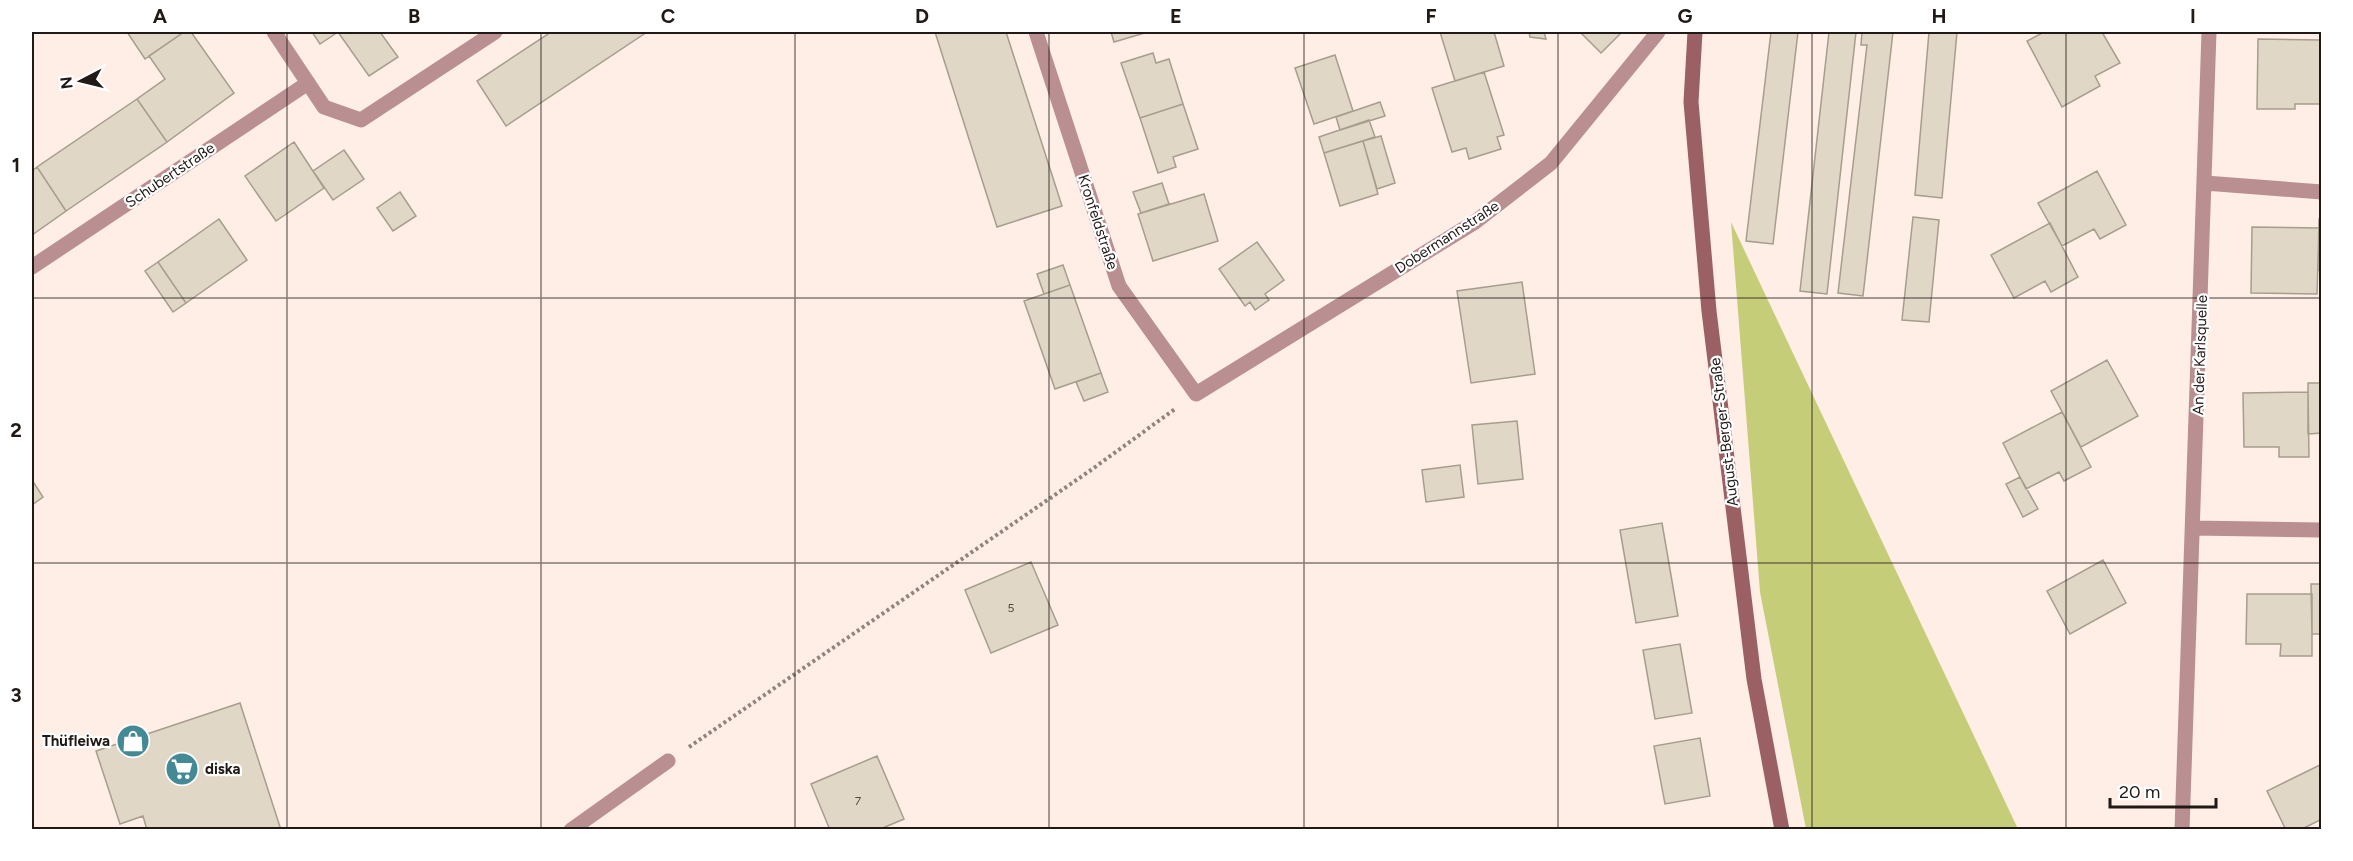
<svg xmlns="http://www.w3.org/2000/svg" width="2353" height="861" font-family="Figtree,sans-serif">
	<rect width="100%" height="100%" fill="#feeee6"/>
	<path fill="#c6cd78" d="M 1731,222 L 2018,829 L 1806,829 L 1760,592 Z"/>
	<path fill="#e1d7c6" stroke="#a79d8d" stroke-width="1.5" d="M 127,32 L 184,32 L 145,59 Z
		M 184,32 L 191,32 L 234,93 L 167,142 L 137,99 L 165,79 L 149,56 Z
		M 312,32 L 380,32 L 398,57 L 369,76 L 338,32 L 320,44 Z
		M 551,32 L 647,32 L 506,126 L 477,81 Z
		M 935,32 L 1006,32 L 1062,206 L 997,227 Z
		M 1111,32 L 1148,32 L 1114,42 Z
		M 1440,32 L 1494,32 L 1504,66 L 1455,81 Z
		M 1529,32 L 1544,32 L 1546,39 L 1530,37 Z
		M 1580,32 L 1618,32 L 1620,34 L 1601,53 Z
		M 1771,32 L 1798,32 L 1773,244 L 1746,241 Z
		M 1829,32 L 1856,32 L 1827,294 L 1800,291 Z
		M 1862,32 L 1893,32 L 1863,296 L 1838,293 L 1867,45 L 1861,45 Z
		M 1929,32 L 1957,32 L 1942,198 L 1915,195 Z
		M 2044,32 L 2102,32 L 2120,63 L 2095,76 L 2100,86 L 2062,107 L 2027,41 Z
		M 2258,39 L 2321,40 L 2321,104 L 2295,104 L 2295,109 L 2257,109 Z
		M 1153,53 L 1156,63 L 1169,59 L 1183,104 L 1140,118 L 1121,63 Z
		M 1335,55 L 1353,111 L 1314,124 L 1295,68 Z
		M 1484,72 L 1504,135 L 1497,137 L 1501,149 L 1469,159 L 1466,148 L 1452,152 L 1432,88 Z
		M 137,99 L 167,142 L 66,211 L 37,167 Z
		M 1380,102 L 1385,116 L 1340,130 L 1336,117 Z
		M 1183,104 L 1198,149 L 1173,157 L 1176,167 L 1158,173 L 1140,118 Z
		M 1369,120 L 1375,137 L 1324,153 L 1319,137 Z
		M 1381,136 L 1395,183 L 1377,189 L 1363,141 Z
		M 1363,141 L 1378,194 L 1340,206 L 1324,153 Z
		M 294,142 L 324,188 L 276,221 L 245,176 Z
		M 344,150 L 364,179 L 333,200 L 313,171 Z
		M 37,167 L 66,211 L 32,235 L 32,171 Z
		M 2097,171 L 2126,225 L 2100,239 L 2094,229 L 2062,246 L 2038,203 Z
		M 1162,183 L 1169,204 L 1141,213 L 1133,192 Z
		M 400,192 L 416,216 L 393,231 L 377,208 Z
		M 1204,194 L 1218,241 L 1153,261 L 1138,214 Z
		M 1913,217 L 1939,220 L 1929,322 L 1902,320 Z
		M 219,219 L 247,260 L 186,303 L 158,262 Z
		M 2319,219 L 2322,219 L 2322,270 L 2318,270 Z
		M 2050,223 L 2078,277 L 2051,292 L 2045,281 L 2014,298 L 1991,255 Z
		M 2252,227 L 2319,228 L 2317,294 L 2251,293 Z
		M 1257,242 L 1284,280 L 1265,294 L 1269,300 L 1255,310 L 1250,302 L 1245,306 L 1219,269 Z
		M 158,262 L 186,303 L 173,312 L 145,271 Z
		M 1063,265 L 1070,285 L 1044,294 L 1037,274 Z
		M 1522,282 L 1535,374 L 1471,383 L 1457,291 Z
		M 1070,285 L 1101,373 L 1055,389 L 1024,301 Z
		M 2107,360 L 2138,416 L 2081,447 L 2051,391 Z
		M 1101,373 L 1108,392 L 1084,401 L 1076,382 Z
		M 2308,383 L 2322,383 L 2322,433 L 2308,434 Z
		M 2308,392 L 2309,457 L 2279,457 L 2279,447 L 2244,447 L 2243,393 Z
		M 2062,412 L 2091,467 L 2064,481 L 2059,472 L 2026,489 L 2003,443 Z
		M 1517,421 L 1523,479 L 1478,484 L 1472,425 Z
		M 1460,465 L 1464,497 L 1426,502 L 1422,470 Z
		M 2020,477 L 2038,509 L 2023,517 L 2006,484 Z
		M 32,480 L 43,497 L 32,505 Z
		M 1662,523 L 1678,616 L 1636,623 L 1620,530 Z
		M 2103,560 L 2126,603 L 2070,634 L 2047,591 Z
		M 1031,562 L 1058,625 L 991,653 L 965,590 Z
		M 2311,584 L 2322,584 L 2322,634 L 2312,634 Z
		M 2247,594 L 2312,594 L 2312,656 L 2280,656 L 2281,644 L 2246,644 Z
		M 1680,644 L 1692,713 L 1655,719 L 1643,650 Z
		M 240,703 L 281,830 L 147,830 L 143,816 L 120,824 L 96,751 Z
		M 1700,738 L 1710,796 L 1665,804 L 1654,746 Z
		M 877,756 L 904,819 L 878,830 L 830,830 L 811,784 Z
		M 2322,764 L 2322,819 L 2300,830 L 2286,830 L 2267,791 Z"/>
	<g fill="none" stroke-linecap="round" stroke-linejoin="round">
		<path stroke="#90847f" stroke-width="4" stroke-dasharray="3 3" stroke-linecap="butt" d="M 689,747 L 1091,470 L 1175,409"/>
		<path stroke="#b98f91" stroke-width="15" d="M 308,83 L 324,107 L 361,120 L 495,32
			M 571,830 L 668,761"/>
		<path stroke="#b98f91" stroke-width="15" d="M 1036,32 L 1119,286 L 1196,394 L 1475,222 L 1551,163 L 1658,32
			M 2205,183 L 2322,192
			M 32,267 L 308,83 L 274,32
			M 2194,528 L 2322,530
			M 2182,830 L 2209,32"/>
		<path stroke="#9a6063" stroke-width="15" d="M 1695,32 L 1691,102 L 1709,311 L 1754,679 L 1782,830"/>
	</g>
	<path fill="none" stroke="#201916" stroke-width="1.5" stroke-opacity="0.55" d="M 287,32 L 287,830M 541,32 L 541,830M 795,32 L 795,830M 1049,32 L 1049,830M 1304,32 L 1304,830M 1558,32 L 1558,830M 1812,32 L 1812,830M 2066,32 L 2066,830M 32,298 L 2322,298M 32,563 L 2322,563"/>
	<defs>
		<g id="shop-disc" transform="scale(1.725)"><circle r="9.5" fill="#448a94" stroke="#fff"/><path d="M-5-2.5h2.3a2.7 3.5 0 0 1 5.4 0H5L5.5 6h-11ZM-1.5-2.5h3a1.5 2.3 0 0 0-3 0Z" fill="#fff"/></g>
		<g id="supermarket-disc" transform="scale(1.725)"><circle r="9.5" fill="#448a94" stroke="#fff"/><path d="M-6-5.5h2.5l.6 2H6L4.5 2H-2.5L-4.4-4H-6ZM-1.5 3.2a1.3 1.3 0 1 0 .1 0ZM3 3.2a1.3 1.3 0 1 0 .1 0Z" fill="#fff"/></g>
	</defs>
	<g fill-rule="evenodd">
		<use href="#shop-disc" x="133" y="741"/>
		<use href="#supermarket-disc" x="182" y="769"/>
	</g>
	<g text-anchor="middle" stroke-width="4.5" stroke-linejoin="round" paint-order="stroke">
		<g font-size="12" fill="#504842">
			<text x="1011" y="612">5</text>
			<text x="858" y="805">7</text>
		</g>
		<g font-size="15" fill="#201916" stroke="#fff">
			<text transform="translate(170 175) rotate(-34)" y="5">Schubertstraße</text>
			<text transform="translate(1098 222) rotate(72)" y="5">Kronfeldstraße</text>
			<text transform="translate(1447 237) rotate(-33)" y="5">Dobermannstraße</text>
			<text transform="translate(2200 355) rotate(-88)" y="5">An der Karlsquelle</text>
			<text transform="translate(1724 432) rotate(-97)" y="5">August-Berger-Straße</text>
		</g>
		<g font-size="15" font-weight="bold" fill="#201916" stroke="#fff" text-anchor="end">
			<text x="110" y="746">Thüfleiwa</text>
			<text x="205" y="774" text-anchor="start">diska</text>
		</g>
	</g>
	<rect width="2353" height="861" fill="none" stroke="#ffffff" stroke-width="66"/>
	<g transform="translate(81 81) rotate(263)" stroke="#ffffff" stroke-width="4.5" paint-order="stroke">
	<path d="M0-4.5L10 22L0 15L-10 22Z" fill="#201916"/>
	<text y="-9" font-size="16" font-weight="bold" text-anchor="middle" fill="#201916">N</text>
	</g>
	<path d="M2110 798v9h106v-9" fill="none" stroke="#201916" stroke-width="3"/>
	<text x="2119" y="798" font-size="18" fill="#201916" stroke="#ffffff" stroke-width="4.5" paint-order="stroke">20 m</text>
	<rect x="33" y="33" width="2287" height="795" fill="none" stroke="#201916" stroke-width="2"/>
	<g font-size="20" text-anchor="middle" font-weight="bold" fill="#201916">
		<text x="160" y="23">A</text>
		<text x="414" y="23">B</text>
		<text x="668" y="23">C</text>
		<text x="922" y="23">D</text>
		<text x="1176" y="23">E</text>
		<text x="1431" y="23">F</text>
		<text x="1685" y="23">G</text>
		<text x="1939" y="23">H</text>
		<text x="2193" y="23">I</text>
		<text x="16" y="172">1</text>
		<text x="16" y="437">2</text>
		<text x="16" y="702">3</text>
	</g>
</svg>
